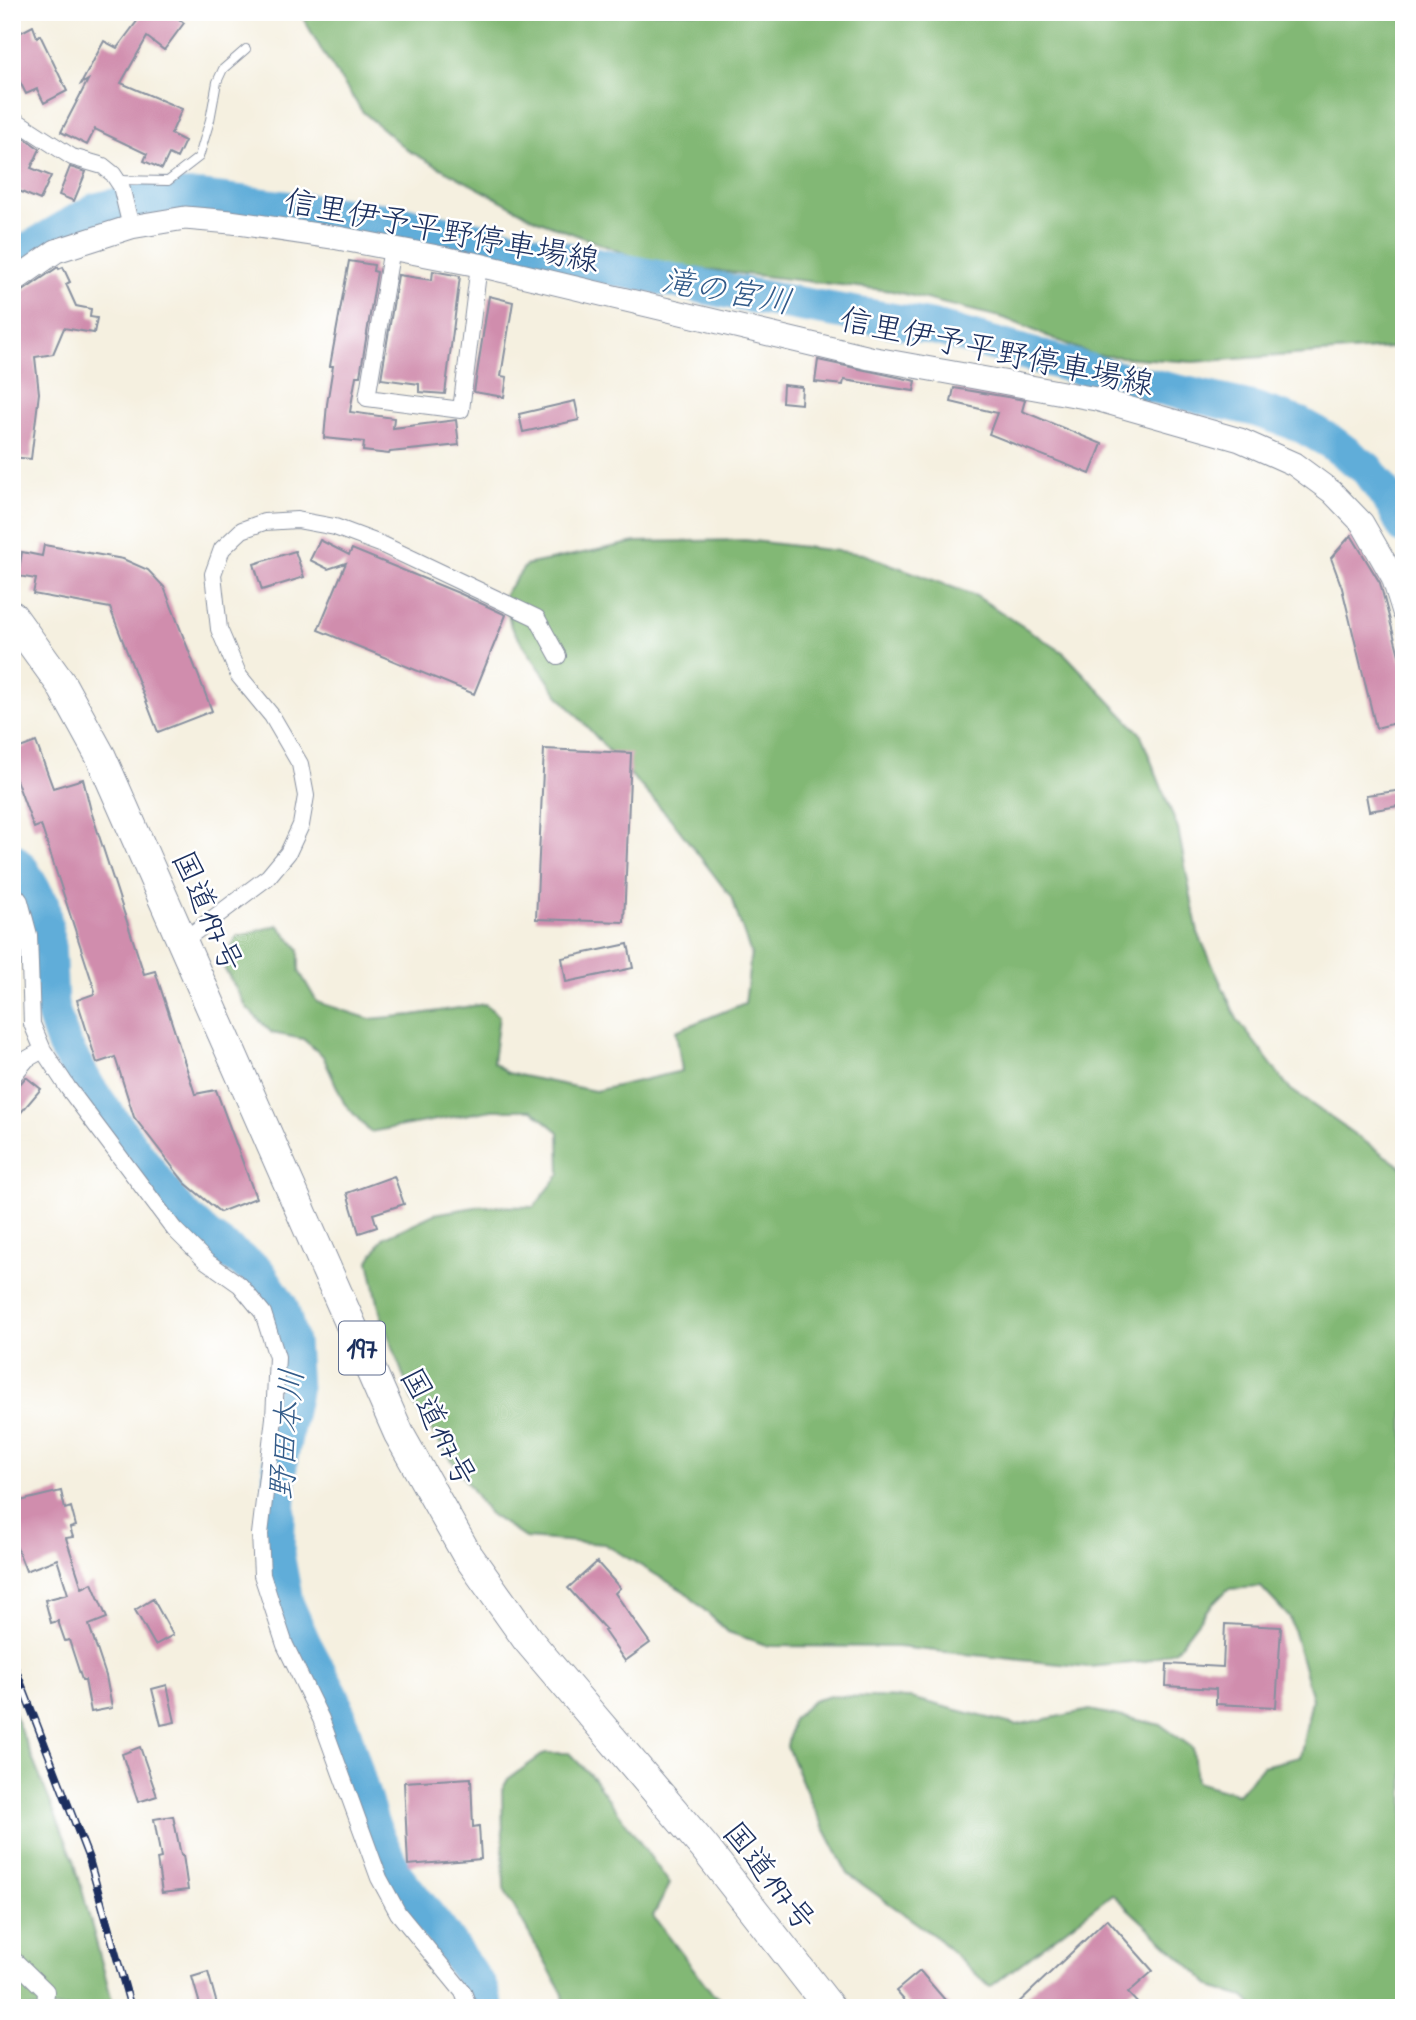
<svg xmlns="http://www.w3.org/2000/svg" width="1416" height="2020" font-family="'Indie Flower','Klee One',sans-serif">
	<rect width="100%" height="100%" fill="#fff"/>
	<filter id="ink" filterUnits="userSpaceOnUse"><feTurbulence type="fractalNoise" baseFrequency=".0143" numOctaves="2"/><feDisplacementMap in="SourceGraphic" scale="14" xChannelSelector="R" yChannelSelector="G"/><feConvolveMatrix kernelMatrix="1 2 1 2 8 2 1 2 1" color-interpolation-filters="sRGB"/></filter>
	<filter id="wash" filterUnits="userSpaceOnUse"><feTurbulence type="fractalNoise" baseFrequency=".00686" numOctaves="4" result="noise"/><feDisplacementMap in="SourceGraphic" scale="28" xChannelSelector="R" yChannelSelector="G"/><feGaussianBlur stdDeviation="1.57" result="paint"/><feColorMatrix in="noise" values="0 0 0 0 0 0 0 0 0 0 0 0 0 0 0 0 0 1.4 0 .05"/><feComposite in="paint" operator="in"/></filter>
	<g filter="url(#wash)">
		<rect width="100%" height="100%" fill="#f5f0e0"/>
		<path fill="#82b874" stroke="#4e7469" stroke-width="2" d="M 300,12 L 1404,12 L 1404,347 L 1193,362 L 1093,355 L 1004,318 L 892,291 L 650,263 L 537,220 L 407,150 L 362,111 L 322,51 Z
			M 745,540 L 863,554 L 976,596 L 1064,653 L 1140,733 L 1178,829 L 1198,933 L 1237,1019 L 1290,1089 L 1404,1169 L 1404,2008 L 1256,2008 L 1244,1997 L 1214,1988 L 1112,1894 L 990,1987 L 936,1937 L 848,1874 L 813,1807 L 787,1747 L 792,1720 L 813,1701 L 830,1696 L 910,1698 L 1016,1725 L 1090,1710 L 1161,1725 L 1193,1748 L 1196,1782 L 1238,1794 L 1263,1766 L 1300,1757 L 1312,1699 L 1290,1618 L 1261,1587 L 1228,1589 L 1206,1611 L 1176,1650 L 1144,1662 L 1089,1667 L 897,1647 L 769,1646 L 728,1632 L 685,1592 L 604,1544 L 525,1538 L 488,1513 L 414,1405 L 380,1312 L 369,1261 L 383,1238 L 434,1214 L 481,1206 L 534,1207 L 560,1174 L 559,1132 L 532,1110 L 492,1110 L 370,1132 L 344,1103 L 323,1056 L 303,1039 L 272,1033 L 247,1008 L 223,966 L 236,937 L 278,925 L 299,949 L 299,971 L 317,1002 L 370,1019 L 413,1015 L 485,1004 L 499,1016 L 493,1062 L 508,1073 L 595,1091 L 682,1071 L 676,1031 L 745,1003 L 751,954 L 731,897 L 670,818 L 558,695 L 511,627 L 504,595 L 526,565 L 636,542 Z
			M 12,1709 L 74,1860 L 114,2008 L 12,2008 Z
			M 545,1753 L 569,1753 L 594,1779 L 670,1884 L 653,1916 L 713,1994 L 733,2008 L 565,2008 L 563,1994 L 504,1889 L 502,1790 L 508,1779 Z"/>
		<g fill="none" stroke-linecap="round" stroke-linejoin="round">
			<path stroke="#60add9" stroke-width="35" d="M 12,259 L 96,210 L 156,197 L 204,198 L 393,221 L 594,265 L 747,295 L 936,328 L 1108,376 L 1254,409 L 1299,424 L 1331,442 L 1367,469 L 1394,506 L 1404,527
				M 12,860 L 22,870 L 42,905 L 48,942 L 51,1006 L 64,1045 L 89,1089 L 177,1209 L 207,1237 L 258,1272 L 281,1307 L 291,1342 L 294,1390 L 280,1462 L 277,1554 L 286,1603 L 304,1644 L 334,1700 L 371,1822 L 396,1876 L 440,1931 L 480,1988 L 487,2008"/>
		</g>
		<g id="blocks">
			<path fill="#d08dad" d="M 144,12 L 170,12 L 184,23 L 164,50 L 147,37 L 121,83 L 182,109 L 171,134 L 185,141 L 177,158 L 169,154 L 162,169 L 144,161 L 147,154 L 95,129 L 87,145 L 61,132 L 88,80 L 81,84 L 104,41 L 117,48 Z
				M 33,26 L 37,37 L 40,35 L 67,91 L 44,103 L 37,89 L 26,94 L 12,66 L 12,37 Z
				M 23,137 L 40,149 L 31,168 L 51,176 L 40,200 L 12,188 L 12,158 Z
				M 70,167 L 86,172 L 74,201 L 59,195 Z
				M 349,261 L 374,265 L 373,271 L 377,272 L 360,376 L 356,376 L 350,412 L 394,418 L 393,428 L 456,420 L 459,445 L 390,452 L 389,454 L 363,451 L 364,442 L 324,438 L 327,404 L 333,366 L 330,366 Z
				M 58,267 L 59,269 L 63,267 L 70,282 L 66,284 L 76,306 L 91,309 L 90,317 L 97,318 L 94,333 L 64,328 L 53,354 L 35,357 L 39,393 L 31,459 L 12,457 L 12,296 L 20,293 Z
				M 433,271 L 460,276 L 445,394 L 419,392 L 419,384 L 381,379 L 398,275 L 432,280 Z
				M 489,296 L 513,302 L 501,376 L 507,377 L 504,397 L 474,392 Z
				M 818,360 L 916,381 L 914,391 L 844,380 L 843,385 L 815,382 Z
				M 783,385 L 802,387 L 801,404 L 782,402 Z
				M 954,388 L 1025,400 L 1022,411 L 1102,444 L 1090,474 L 989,434 L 997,413 L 951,402 Z
				M 575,401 L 579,420 L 523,432 L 519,414 Z
				M 1351,535 L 1380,583 L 1404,674 L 1404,721 L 1376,728 L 1342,588 L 1331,558 Z
				M 320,540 L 349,555 L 352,549 L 461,594 L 506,615 L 474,694 L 318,630 L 346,563 L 328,569 L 310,560 Z
				M 44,545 L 123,559 L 148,570 L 164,587 L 212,711 L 158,732 L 110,608 L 33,594 L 36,579 L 18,576 L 22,552 L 42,556 Z
				M 295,551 L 304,577 L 262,590 L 254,564 Z
				M 36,742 L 53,788 L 83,779 L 91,811 L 144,974 L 155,971 L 195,1094 L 216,1090 L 256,1198 L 220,1212 L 185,1183 L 134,1117 L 115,1057 L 97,1063 L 77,1000 L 94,994 L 95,991 L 41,825 L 34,828 L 12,769 L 12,751 Z
				M 544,749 L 631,753 L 624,922 L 536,919 Z
				M 1404,790 L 1404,805 L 1369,811 L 1366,795 Z
				M 628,944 L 633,968 L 566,982 L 562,958 Z
				M 26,1077 L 41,1089 L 12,1123 L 12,1087 L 20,1084 Z
				M 394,1176 L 404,1204 L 373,1214 L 377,1227 L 359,1233 L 347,1193 Z
				M 61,1491 L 65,1509 L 71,1507 L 76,1526 L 70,1528 L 73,1537 L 66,1538 L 82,1588 L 92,1583 L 107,1618 L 89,1625 L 106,1676 L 112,1708 L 91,1712 L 85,1680 L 82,1680 L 69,1640 L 65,1641 L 58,1621 L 51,1623 L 45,1600 L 68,1594 L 57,1559 L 26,1571 L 12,1535 L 12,1503 Z
				M 597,1562 L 620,1588 L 615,1593 L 650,1643 L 625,1661 L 604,1631 L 606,1630 L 568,1588 Z
				M 153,1599 L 173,1635 L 155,1645 L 135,1610 Z
				M 1225,1624 L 1281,1627 L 1276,1707 L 1216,1704 L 1216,1689 L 1166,1686 L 1167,1664 L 1223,1667 Z
				M 167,1685 L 175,1722 L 161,1725 L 152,1689 Z
				M 140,1747 L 157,1796 L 138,1802 L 122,1754 Z
				M 471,1778 L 473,1827 L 479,1826 L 481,1859 L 408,1865 L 404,1782 Z
				M 173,1816 L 181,1855 L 183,1855 L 188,1890 L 162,1893 L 157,1859 L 161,1858 L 154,1819 Z
				M 1107,1919 L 1153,1971 L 1128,1993 L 1142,2008 L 1013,2008 Z
				M 920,1971 L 952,2008 L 911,2008 L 896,1991 Z
				M 208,1972 L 218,2008 L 201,2008 L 192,1977 Z"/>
		</g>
	</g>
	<g filter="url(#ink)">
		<use href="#blocks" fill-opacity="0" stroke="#88909f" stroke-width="2"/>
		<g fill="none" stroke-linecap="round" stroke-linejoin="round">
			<g stroke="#88909f" stroke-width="10">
				<path id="lane" d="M 116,180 L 168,181 L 199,157 L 210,120 L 217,82 L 223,69 L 246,49"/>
			</g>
			<g stroke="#88909f" stroke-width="18">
				<path id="street" d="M 12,118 L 72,157 L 103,166 L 113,174 L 121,186 L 131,227
					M 392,248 L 367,398 L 461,410 L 479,265
					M 12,890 L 20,901 L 29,935 L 32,1024 L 43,1050 L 68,1088 L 174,1229 L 206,1261 L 240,1285 L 263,1313 L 277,1357 L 274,1418 L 260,1534 L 262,1575 L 285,1645 L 321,1719 L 379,1878 L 398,1913 L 463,1992 L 469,2008
					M 183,941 L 268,877 L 288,853 L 301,825 L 306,796 L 300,764 L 272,716 L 239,676 L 219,629 L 213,574 L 222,549 L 242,530 L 264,522 L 297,520 L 335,527 L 383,545 L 537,618 L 558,656
					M 12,1077 L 27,1059 L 43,1050
					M 12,1958 L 46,1991 L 45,2008"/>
			</g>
			<g stroke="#88909f" stroke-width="25">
				<path id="secondary" d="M 12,282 L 56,251 L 131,227 L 185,218 L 231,222 L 338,238 L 479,265 L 870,358 L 1096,399 L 1240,440 L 1294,464 L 1332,492 L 1362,523 L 1393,577 L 1404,612"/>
			</g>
			<g stroke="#88909f" stroke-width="32">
				<path id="highway" d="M 12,616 L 61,684 L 101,757 L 399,1434 L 466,1553 L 527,1639 L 704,1847 L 830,2008"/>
			</g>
			<use href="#lane" stroke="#fff" stroke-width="8"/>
			<use href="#street" stroke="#fff" stroke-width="16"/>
			<use href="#secondary" stroke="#fff" stroke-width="23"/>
			<use href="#highway" stroke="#fff" stroke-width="30"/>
			<g stroke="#1b2f5e" stroke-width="8">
				<path id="rail" d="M 12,1660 L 89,1859 L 131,2008"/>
			</g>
			<use href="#rail" stroke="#fff" stroke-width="5" stroke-dasharray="16" stroke-linecap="butt"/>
		</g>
	</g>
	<g text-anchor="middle" stroke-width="5" stroke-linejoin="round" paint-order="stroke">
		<rect fill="#fff" stroke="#5f6d8e" stroke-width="2" x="339" y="1321.5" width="46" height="53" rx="5"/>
		<g font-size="30" font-weight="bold" fill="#1b2f5e">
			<text x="362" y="1358">197</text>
		</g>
		<g font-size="32" fill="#1b2f5e" stroke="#fff">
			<text transform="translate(442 230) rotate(11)" y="11">信里伊予平野停車場線</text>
			<text transform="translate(997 351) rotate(12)" y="11">信里伊予平野停車場線</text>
			<text transform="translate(208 911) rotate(66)" y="11">国道197号</text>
			<text transform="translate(439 1427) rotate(63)" y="11">国道197号</text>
			<text transform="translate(770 1876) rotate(52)" y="11">国道197号</text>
		</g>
		<g font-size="33" font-style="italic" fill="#335b89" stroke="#fff">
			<text transform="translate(727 290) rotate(10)" y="12">滝の宮川</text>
			<text transform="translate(285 1434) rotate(-85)" y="12">野田本川</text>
		</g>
	</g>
	<rect width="1416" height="2020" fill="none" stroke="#fff" stroke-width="42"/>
</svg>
